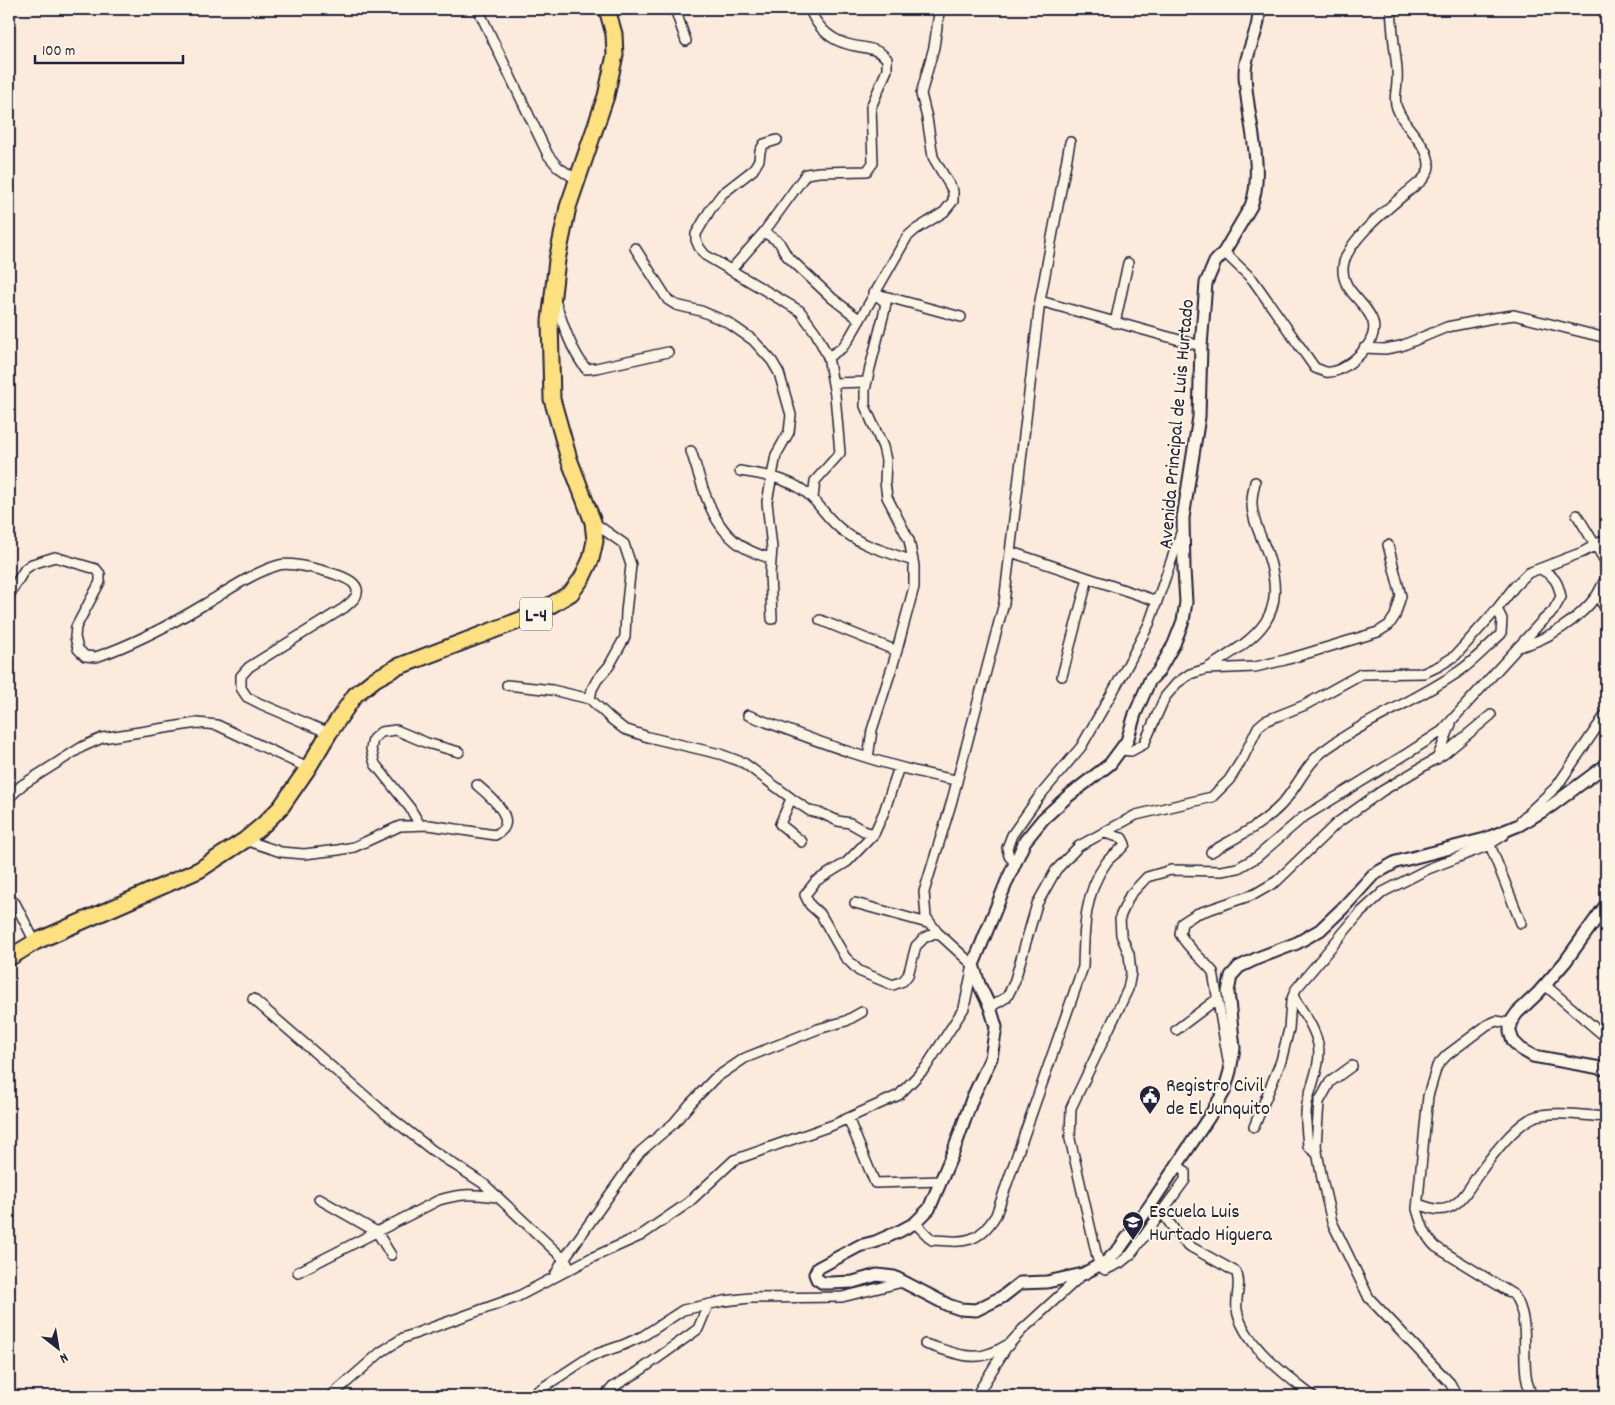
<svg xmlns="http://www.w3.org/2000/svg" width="1615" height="1405" font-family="Dekko,sans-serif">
	<rect width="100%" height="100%" fill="#fceadd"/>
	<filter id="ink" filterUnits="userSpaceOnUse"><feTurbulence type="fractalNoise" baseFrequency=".02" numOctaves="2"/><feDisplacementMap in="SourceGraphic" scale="10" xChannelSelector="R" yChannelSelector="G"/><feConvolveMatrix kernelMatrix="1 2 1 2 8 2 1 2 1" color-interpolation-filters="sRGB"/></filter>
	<g filter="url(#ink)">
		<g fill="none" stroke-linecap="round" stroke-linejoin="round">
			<g stroke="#22223b" stroke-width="12">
				<path id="minor" d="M 478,9 L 548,155 L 558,167 L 577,180
					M 675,9 L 686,41
					M 777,140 L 764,144 L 760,151 L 759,160 L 753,170 L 722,194 L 710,210 L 696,234 L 696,240 L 699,247 L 705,255 L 800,311 L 816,333 L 828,357 L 835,395 L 840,453 L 815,481 L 813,498
					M 764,232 L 779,242 L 787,256 L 832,298 L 860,320
					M 635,248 L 668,300 L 676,305 L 701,311 L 727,322 L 753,340 L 772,361 L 779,373 L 791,415 L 789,432 L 776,455 L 767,502 L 772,548 L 770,574 L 772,619
					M 1224,252 L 1253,280 L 1315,368 C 1318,369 1322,371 1326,372 C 1342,374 1367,351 1372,337 C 1374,332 1374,326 1373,322 C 1367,301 1337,290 1344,262 C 1352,234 1400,199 1422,180 C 1430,171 1431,164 1426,152 C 1418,136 1403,125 1397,108 C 1393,99 1397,90 1397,81 C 1398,71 1396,61 1395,51 C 1393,37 1392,23 1391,9
					M 731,270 L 764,232 L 806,174 L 819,172 L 867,171 L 873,163 L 871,107 L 887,70 L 887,59 C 875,45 860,49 844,43 C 828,38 815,24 810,9
					M 877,294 L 961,317
					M 555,300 C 563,324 570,348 586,369 L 596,368 L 668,352
					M 1040,301 L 1201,346
					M 1115,323 L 1128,263
					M 1364,348 L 1385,349 L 1401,346 L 1447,327 L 1493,318 L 1514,315 L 1606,338
					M 828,357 L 842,348 L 850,337 L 907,237 L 915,230 L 944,212 L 953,201 L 953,191 L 933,157 L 927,118 L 921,94 L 934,47 L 939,13 L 938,9
					M 833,383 L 867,382
					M 691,451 C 707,499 714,545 771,558
					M 740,471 C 765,475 796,479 814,500 C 825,512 832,524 846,533 C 865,547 891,553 913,561
					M 1577,515 L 1605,561 L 1606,575
					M 1011,552 L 1157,601
					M 9,595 L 25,569 L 32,564 L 55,557 L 96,569 L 100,574 L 100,582 L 76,627 L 75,637 L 78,649 L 85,656 L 96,657 C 134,644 170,625 205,604 C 229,590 252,573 279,565 C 291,561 346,574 354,584 C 363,594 351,602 344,608 L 249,667 L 241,676 L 241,688 L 247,697 L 261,704 L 329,733
					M 1597,595 L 1604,606 L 1606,607
					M 820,620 L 897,651
					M 1518,647 C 1546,641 1580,619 1597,595 C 1600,590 1603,583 1606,578
					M 1206,669 C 1257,637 1290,619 1267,552 C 1261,536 1251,518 1252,501 C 1252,494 1254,488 1255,482
					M 1062,676 L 1088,578
					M 507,685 L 552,690 L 590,699 L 610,718 L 624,729 L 648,737 L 720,754 L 744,763 L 795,801 L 810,811 L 823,814 L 838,821 L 850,823 L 864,831 L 874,834
					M 590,699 L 592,689 L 597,680 L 609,666 L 625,637 L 626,612 L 631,565 L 624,544 L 593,522
					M 748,715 C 816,741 884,767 956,780
					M 1121,750 L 1131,751 L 1144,744 L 1165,697 L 1177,683 L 1190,674 L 1206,669 L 1255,667 L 1285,660 L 1378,632 L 1389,625 L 1395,616 L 1401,596 L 1388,545
					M 868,758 L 872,730 L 894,661 L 914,587 L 914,566 L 909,540 L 887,497 L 885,482 L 886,460 L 883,447 L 865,406 L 865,390 L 870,368 L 884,313 L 886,303 L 874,293
					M 1437,759 L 1451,724
					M 899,767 L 884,812 L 874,834 L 847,862 L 816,881 L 805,895 L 810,905 L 821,915 L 845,957 L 859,971 L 893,985 L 903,981 L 908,975 L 916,946 L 924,938 L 937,932
					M 791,799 L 780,824 L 802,842
					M 9,805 L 10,797 L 22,785 L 82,747 L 102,738 L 197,723 L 217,725 L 308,768
					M 1521,820 L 1557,786 L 1606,714
					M 420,825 L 410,808 L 375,764 L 371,749 L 373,739 L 381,732 L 396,730 L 427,743 L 459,752
					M 245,840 L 281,852 L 304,854 L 338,850 L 354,847 L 400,826 L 429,825 L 495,835 C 522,822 490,796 477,785
					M 1490,845 L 1521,923
					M 1211,852 C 1235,838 1262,825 1281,805 C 1297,788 1306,763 1326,749 C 1368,718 1419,700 1461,670 C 1475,660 1488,646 1501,634 L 1502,619 L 1497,609
					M 1015,863 L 1009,856 L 1007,848 L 1012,835 L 1038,798 L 1081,747 L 1124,672 L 1149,624 L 1182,530
					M 9,898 L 15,903 L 35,942
					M 855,903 L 931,924
					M 1545,985 L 1602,1034
					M 1293,996 C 1302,1011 1314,1026 1318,1044 C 1322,1063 1311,1085 1307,1104 C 1304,1118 1307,1132 1308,1146 L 1317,1154
					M 253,999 L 386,1114 L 432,1150 L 484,1184 L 567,1262
					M 990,1007 L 1007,997 L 1014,983 L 1037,904 L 1056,870 L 1079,846 L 1136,815 L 1212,797 L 1229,780 L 1243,758 L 1258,727 L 1265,721 L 1305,705 L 1361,674 L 1424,673 L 1439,666 L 1455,656 L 1497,609 L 1515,586 L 1528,573 L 1583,552 L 1606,539
					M 1510,1023 L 1496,1021 L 1487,1025 L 1447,1055 L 1437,1066 L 1428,1096 L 1417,1209 C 1421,1223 1425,1237 1436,1247 L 1514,1295 C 1531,1320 1521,1353 1527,1381 C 1528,1386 1530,1391 1532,1396
					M 1176,1030 L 1217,999
					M 1229,1066 L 1213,972 C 1202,958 1189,950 1180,934 L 1182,923 L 1196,914 L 1255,894 L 1277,881 L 1337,823 L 1382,791 L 1444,754 L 1491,715
					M 1352,1066 L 1330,1082 L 1319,1102 L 1316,1146 L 1322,1179 L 1332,1222 L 1369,1298 L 1450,1383 L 1457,1396
					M 848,1118 L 875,1183 L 941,1181
					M 1254,1127 L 1281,1061 L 1289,1029 L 1291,1001 L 1296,989 L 1359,914 L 1383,892 L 1428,869 L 1487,846 L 1504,835
					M 1177,1165 L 1185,1171 L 1185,1180 L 1131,1254 L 1120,1263 L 1105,1270 L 1099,1265 L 1070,1139 L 1071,1108 L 1128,989 L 1131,973 L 1129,954 L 1121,935 L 1120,917 L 1130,895 L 1147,877 L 1171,870 L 1221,871 L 1238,868 L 1257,857 L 1302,818 L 1408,753 L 1442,731 L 1541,622 L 1553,611 L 1561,597 C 1558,581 1554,576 1540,569
					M 319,1199 L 377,1232 L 391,1255
					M 1418,1204 C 1427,1207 1438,1212 1448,1208 C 1462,1203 1470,1186 1478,1175 C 1490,1158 1515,1125 1534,1117 C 1550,1110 1588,1116 1606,1117
					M 1162,1212 L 1180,1238 L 1191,1247 L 1236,1272 C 1242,1283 1235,1297 1237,1310 C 1243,1344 1286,1375 1312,1396
					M 915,1223 L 932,1240 C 963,1242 978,1245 996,1215 L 1083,967 C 1084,931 1084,893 1106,863 C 1111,855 1120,852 1125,844 L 1122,838 L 1104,833
					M 298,1272 L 439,1200 C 463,1193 473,1194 497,1197
					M 554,1277 L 564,1259 L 640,1152 L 674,1123 L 691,1103 L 714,1079 L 745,1058 L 818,1029 L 846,1021 L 862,1012
					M 925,1344 C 946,1350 970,1362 991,1353 C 997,1351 1003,1347 1009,1344
					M 331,1396 L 381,1352 L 403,1338 L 517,1297 L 591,1258 L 640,1236 L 688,1203 L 734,1160 L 833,1125 L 899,1095 L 926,1067 L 964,1008 L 973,965 L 937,932 L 926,917 L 924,892 L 951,804 L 1004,603 L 1040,301 L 1070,142
					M 530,1396 L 591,1356 L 623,1345 L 643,1336 L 683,1310 L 724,1301 L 750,1298 L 842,1297 L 903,1282
					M 605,1396 L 613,1387 L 638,1372 L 698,1329 L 708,1305
					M 976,1396 L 1006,1348 L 1023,1329 L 1083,1274"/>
			</g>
			<g stroke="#22223b" stroke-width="15">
				<path id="tertiary" d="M 1258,9 C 1262,27 1245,51 1245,72 C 1245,113 1266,168 1251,206 L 1224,252 L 1215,262 L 1206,283 L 1201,346 L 1199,417 L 1183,518 L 1184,570 L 1186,602 L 1183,621 L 1174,644 L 1158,672 L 1150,680 L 1135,714 L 1127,741 L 1110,764 L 1067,797 L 1043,819 L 1025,841 L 1007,881 L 973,965 L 979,984 L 990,1007 L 996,1027 L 991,1058 L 972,1099 L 954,1150 L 929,1209 L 915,1223 L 900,1231 L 875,1242 L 859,1246 L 818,1268 L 815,1274 L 817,1279 L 823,1283 L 830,1283 L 853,1282 L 877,1275 L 894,1277 L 948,1305 L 960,1309 L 976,1310 L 1002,1297 L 1020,1283 L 1047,1282 L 1083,1274 L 1107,1261 L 1120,1248 L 1151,1204 L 1209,1117 L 1224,1092 L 1230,1071 L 1234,1048 L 1228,992 L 1231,976 L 1239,967 L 1258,958 L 1297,943 L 1320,930 L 1342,909 L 1373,875 L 1396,862 L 1485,839 L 1519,825 L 1551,806 L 1606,765
					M 1606,905 L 1565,962 L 1538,993 L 1517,1013 L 1510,1023 L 1510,1032 L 1513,1041 L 1521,1049 L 1533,1056 L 1606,1069"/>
			</g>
			<g stroke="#22223b" stroke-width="19">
				<path id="primary" d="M 9,958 L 35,942 L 199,870 L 245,840 L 264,824 L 281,807 L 308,768 L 329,733 L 355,695 L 375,679 L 397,667 L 536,614 L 571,593 L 582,578 L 591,559 L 595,541 L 593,522 L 569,459 L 552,399 L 550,321 L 557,260 L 568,207 L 606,96 L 615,55 L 614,34 L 607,9"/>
			</g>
			<use href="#minor" stroke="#fcf5e5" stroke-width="9"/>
			<use href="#tertiary" stroke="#fcf5e5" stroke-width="11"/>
			<use href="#primary" stroke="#fde080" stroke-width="15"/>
		</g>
	</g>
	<defs>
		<g id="civic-pin" transform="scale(1.125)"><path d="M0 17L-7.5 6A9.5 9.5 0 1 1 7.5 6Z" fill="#22223b" stroke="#fcf5e5"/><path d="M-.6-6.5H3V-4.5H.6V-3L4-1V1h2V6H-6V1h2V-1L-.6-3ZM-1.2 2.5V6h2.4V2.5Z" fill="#fff"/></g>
		<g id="school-pin" transform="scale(1.125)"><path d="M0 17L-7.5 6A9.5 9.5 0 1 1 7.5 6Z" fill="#22223b" stroke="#fcf5e5"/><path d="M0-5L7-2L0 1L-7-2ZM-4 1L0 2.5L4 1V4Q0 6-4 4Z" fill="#fff"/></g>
	</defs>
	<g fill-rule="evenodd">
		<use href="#civic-pin" x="1150" y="1096"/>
		<use href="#school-pin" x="1133" y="1222"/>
	</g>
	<g text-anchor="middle" stroke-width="4" stroke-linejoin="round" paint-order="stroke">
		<rect fill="#fcf5e5" stroke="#63616e" stroke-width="1" x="520" y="597.5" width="32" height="33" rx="4"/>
		<g font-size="19" font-weight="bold" fill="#22223b">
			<text x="536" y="621">L-4</text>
		</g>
		<g font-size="20" fill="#22223b" stroke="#fcf5e5">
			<text transform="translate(1175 424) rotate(-85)" y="7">Avenida Principal de Luis Hurtado</text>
		</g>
		<g font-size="20" fill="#22223b" stroke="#fcf5e5" text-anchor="start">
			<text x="1166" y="1091">Registro Civil<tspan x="1166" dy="23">de El Junquito</tspan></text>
			<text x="1149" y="1217">Escuela Luis<tspan x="1149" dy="23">Hurtado Higuera</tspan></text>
		</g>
	</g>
	<rect width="1615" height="1405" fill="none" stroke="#fcf5e5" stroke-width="30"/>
	<rect x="15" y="15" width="1585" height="1375" fill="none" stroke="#22223b" stroke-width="2" filter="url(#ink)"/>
	<g transform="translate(58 1348) rotate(149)" stroke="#fcf5e5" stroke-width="4" paint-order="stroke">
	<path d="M0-4L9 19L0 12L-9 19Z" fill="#22223b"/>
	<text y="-8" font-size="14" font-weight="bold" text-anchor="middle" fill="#22223b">N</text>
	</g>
	<path d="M35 55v8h148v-8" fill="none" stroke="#22223b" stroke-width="2.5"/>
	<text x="42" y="55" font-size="15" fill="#22223b" stroke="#fcf5e5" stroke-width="4" paint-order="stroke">100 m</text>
</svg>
